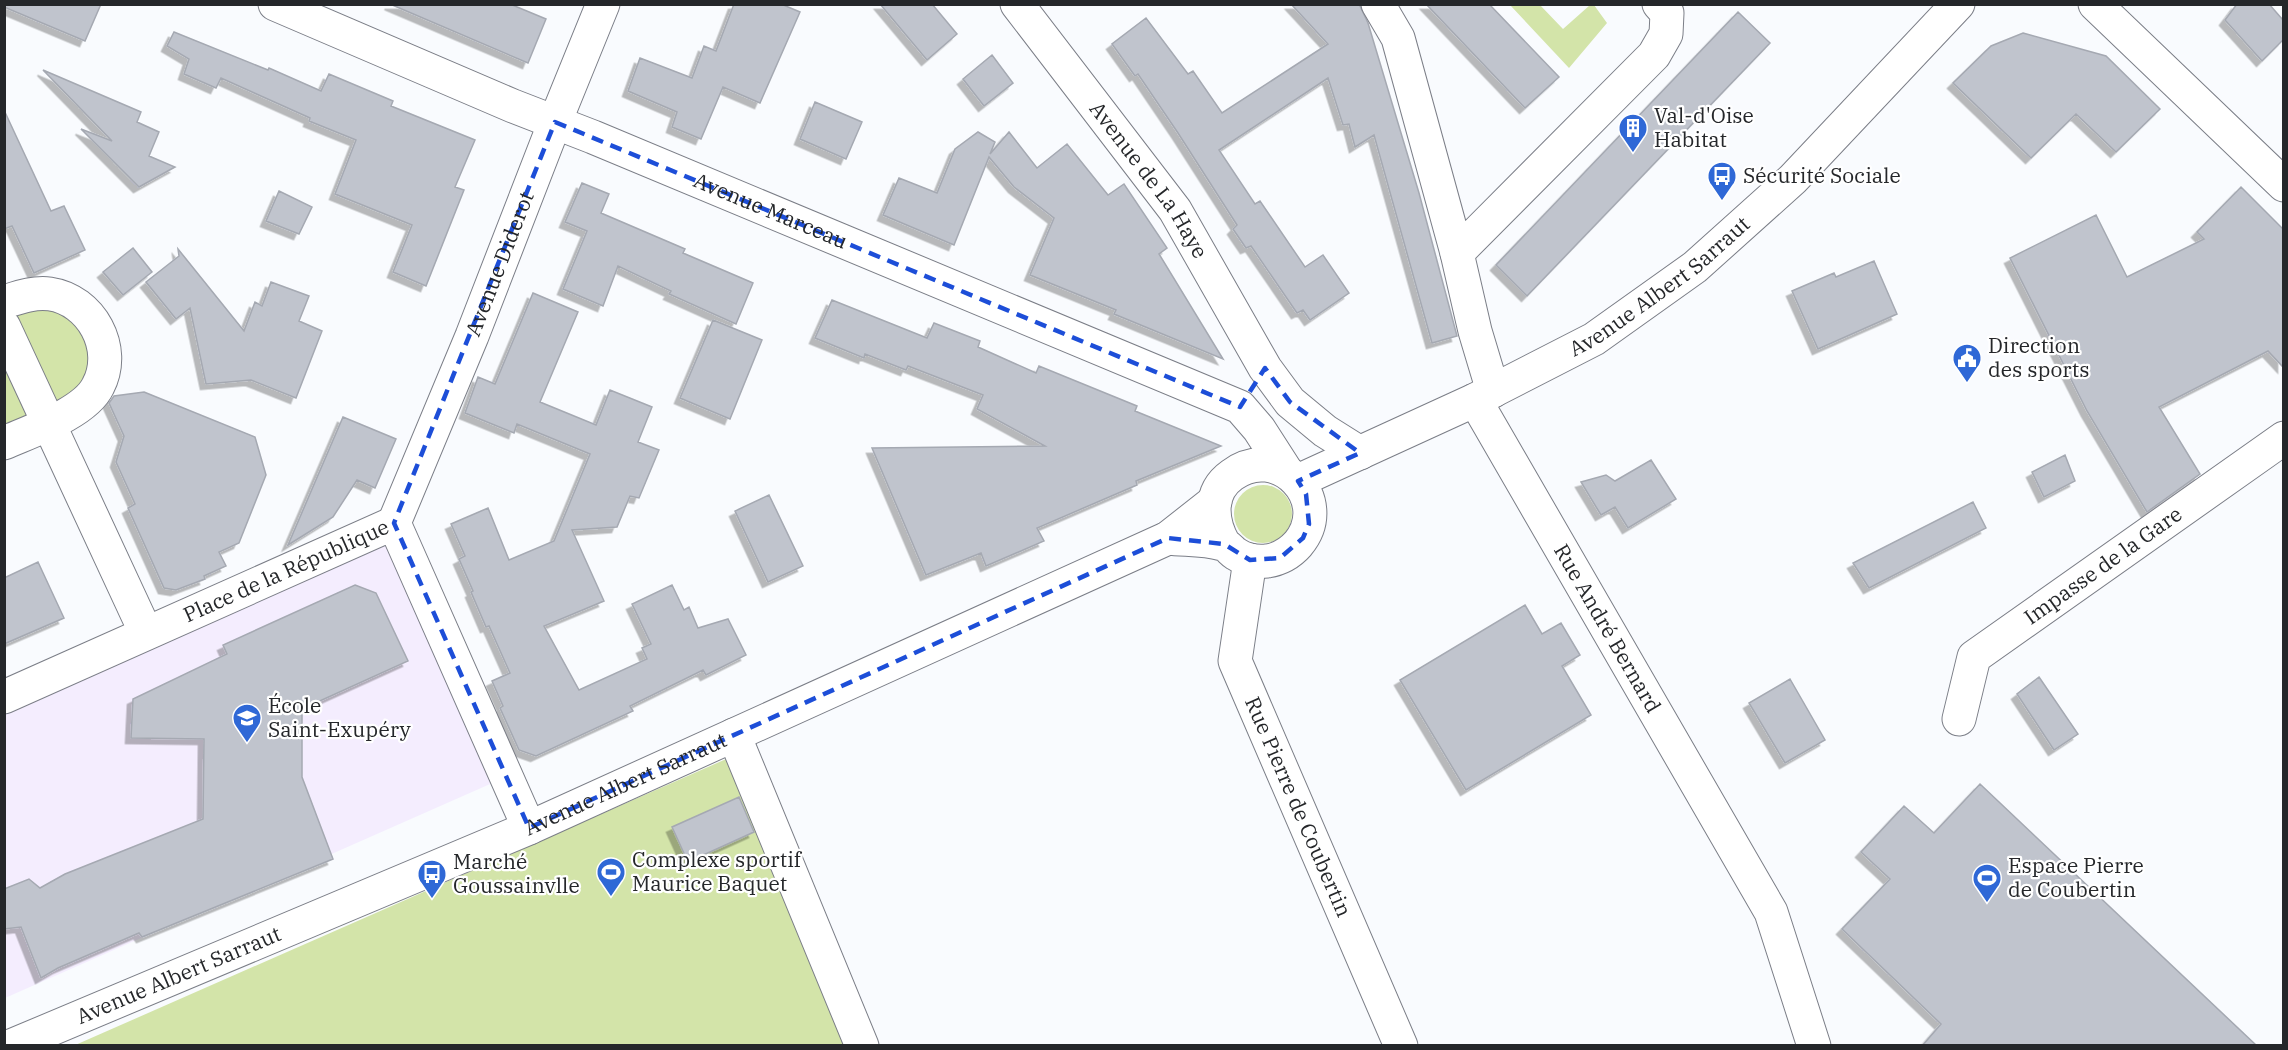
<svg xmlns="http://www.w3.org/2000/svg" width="2288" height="1050" font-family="'IBM Plex Serif',serif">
	<defs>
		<filter id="shadow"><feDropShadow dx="-5.5" dy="5.5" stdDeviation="0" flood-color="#0004"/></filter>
	</defs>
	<rect width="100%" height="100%" fill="#f9fbfe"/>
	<path fill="#f4edfe" d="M 389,544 L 506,777 L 5,998 L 4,709 Z"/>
	<path fill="#d3e4a9" d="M 1510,5 L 1540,5 L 1563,29 L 1590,5 L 1594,5 L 1607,23 L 1569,68 Z
		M 5,302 L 87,312 L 98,386 L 5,443 Z
		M1234 514a29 29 0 1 1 58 0a29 29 0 1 1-58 0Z
		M 749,749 L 873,1046 L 73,1046 Z"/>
	<path fill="#c0c4cd" stroke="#a5a9b2" stroke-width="1.5" filter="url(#shadow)" d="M 4,4 L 101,4 L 85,41 L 4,7 Z
		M 390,4 L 510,4 L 546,19 L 528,63 Z
		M 734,4 L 781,4 L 800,12 L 760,103 L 723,87 L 701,139 L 672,127 L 677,112 L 628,91 L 640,58 L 692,78 L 704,46 L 716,51 Z
		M 880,4 L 932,4 L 957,34 L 927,60 Z
		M 1291,4 L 1359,4 L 1368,23 L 1419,193 L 1457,336 L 1432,343 L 1374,135 L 1355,147 L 1349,124 L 1343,125 L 1328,78 L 1219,150 L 1255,204 L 1260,201 L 1305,267 L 1323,255 L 1349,293 L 1310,320 L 1303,310 L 1297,313 L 1251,246 L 1246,248 L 1233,229 L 1237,225 L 1178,133 L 1138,74 L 1135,76 L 1112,44 L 1146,18 L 1188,74 L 1193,71 L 1222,113 L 1328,44 Z
		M 1426,4 L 1489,4 L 1559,77 L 1525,108 Z
		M 2237,4 L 2269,4 L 2283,20 L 2283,40 L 2262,61 L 2225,20 Z
		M 1738,12 L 1770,43 L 1527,296 L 1496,265 Z
		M 174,32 L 268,70 L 269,68 L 321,91 L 329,74 L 393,101 L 391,106 L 475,140 L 455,187 L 464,190 L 426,286 L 393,272 L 412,225 L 335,194 L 356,140 L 309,121 L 310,118 L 221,78 L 216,88 L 184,74 L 189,59 L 167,46 Z
		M 2023,33 L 2106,56 L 2160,109 L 2116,152 L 2076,114 L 2031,158 L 1953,83 L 1991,46 Z
		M 992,55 L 1013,83 L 984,106 L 963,79 Z
		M 43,70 L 141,112 L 137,122 L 159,132 L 149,156 L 175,167 L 139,187 L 81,129 L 112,141 Z
		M 815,102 L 862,122 L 846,159 L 800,139 Z
		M 4,110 L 51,211 L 64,206 L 85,250 L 34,273 L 12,226 L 4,229 Z
		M 978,132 L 995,142 L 990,154 L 1009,132 L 1037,168 L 1067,144 L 1108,195 L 1124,184 L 1167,248 L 1159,254 L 1223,359 L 1114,314 L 1116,310 L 1030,275 L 1054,218 L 1014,187 L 989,157 L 954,245 L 883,215 L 899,178 L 937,193 L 955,149 Z
		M 582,183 L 609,194 L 601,213 L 685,249 L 683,253 L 753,283 L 736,324 L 669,294 L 671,291 L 618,266 L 603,306 L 563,289 L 587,231 L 565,222 Z
		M 2241,187 L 2283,229 L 2283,367 L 2268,351 L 2159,407 L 2200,474 L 2147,512 L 2087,411 L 2010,258 L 2096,215 L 2127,277 L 2204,239 L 2197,232 Z
		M 279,191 L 312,207 L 299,234 L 266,221 Z
		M 133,248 L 152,272 L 123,295 L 103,272 Z
		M 178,249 L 244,331 L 255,302 L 262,306 L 271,282 L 309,296 L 299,321 L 322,331 L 296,398 L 251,380 L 206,384 L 190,308 L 176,319 L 146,282 L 179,256 Z
		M 1874,261 L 1897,314 L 1818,349 L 1792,291 L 1834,273 L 1836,277 Z
		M 533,293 L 578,312 L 540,402 L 596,425 L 610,390 L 652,407 L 638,442 L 659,450 L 639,498 L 630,496 L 617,527 L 572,530 L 604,601 L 544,626 L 579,690 L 647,659 L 642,648 L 651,644 L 632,604 L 672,585 L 684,610 L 689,607 L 698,628 L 728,619 L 746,655 L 706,675 L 703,670 L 630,706 L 633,711 L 536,756 L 519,750 L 500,708 L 503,706 L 492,681 L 510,673 L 489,626 L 486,627 L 471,592 L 473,591 L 459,559 L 465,556 L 451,524 L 488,508 L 509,560 L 554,541 L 590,454 L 517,424 L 514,433 L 465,413 L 478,377 L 495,384 Z
		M 832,300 L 927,338 L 934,323 L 980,341 L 978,347 L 1036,373 L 1039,366 L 1137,406 L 1135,411 L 1221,446 L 1136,481 L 1137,485 L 1037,528 L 1044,541 L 986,566 L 981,553 L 926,575 L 872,448 L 1045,446 L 977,409 L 983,395 L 908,366 L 906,370 L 865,354 L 864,358 L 815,338 Z
		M 713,320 L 762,340 L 730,419 L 680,398 Z
		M 144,392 L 255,437 L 266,475 L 239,543 L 219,552 L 226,566 L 204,576 L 205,579 L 176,590 L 164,588 L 128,508 L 135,504 L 116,462 L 124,436 L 109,403 L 114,396 Z
		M 343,417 L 396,439 L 375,488 L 357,480 L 333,517 L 288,545 Z
		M 2065,455 L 2075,481 L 2044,497 L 2032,472 Z
		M 1651,460 L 1676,499 L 1628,528 L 1615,507 L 1601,515 L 1581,482 L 1606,475 L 1615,481 Z
		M 769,495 L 803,566 L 768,582 L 735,511 Z
		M 1973,502 L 1986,528 L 1869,588 L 1853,563 Z
		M 38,562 L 64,618 L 4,644 L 4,578 Z
		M 355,585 L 376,593 L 408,661 L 302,709 L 302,777 L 333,859 L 142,937 L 139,933 L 58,968 L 41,978 L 21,927 L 4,929 L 4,889 L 29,879 L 40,888 L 65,874 L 203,819 L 204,739 L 131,738 L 133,699 L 227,654 L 223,645 Z
		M 1525,605 L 1542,634 L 1561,623 L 1580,655 L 1562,666 L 1591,715 L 1466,790 L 1400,680 Z
		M 2039,677 L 2078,734 L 2054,750 L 2017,694 Z
		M 1790,679 L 1825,740 L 1785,763 L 1749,703 Z
		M 1980,784 L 2257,1046 L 1922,1046 L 1941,1024 L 1842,929 L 1890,879 L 1861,852 L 1904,806 L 1934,833 Z
		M 739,797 L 754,832 L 688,862 L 672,827 Z"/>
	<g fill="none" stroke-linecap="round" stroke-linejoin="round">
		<g stroke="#7b7e87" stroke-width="35">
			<g id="minor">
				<path id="s1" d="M 275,4 L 513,106 L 593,137 L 1240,407 L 1259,429 L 1286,471"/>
				<path id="s2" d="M 1017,4 L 1175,210 L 1265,368 L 1290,402 L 1325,431 L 1360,453"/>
				<path d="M 1378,4 L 1398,38 L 1457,253 L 1654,55 L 1666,34 L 1667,13 L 1659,4"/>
				<path d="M 2095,4 L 2284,185"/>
				<path d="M 1457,253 L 1475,331 L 1493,391"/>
				<path d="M 4,302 C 20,297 34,292 50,294 C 91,300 118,348 98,386 C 85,413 31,431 4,443"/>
				<path d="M 4,327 L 146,633"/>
				<path id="s3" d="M 1475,400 L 1771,912 L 1814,1046"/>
				<path id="s4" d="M 1298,481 L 1475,400 L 1594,339 L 1695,267 L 1793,179 L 1958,4"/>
				<path id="s5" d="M 394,523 L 472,336 L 555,122 L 603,4"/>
				<path d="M 1168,538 C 1185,540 1205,539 1222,544 C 1228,545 1231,551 1236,554 C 1245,560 1257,562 1267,561 C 1280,559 1290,553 1298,544 C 1335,500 1278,441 1232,475 C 1208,492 1211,521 1224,544"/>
				<path id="s6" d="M 1250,560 L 1235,661 L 1401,1046"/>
				<path id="s7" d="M 4,697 L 394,523 L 529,828"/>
				<path id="s8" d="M 1959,719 L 1974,657 L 2284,438"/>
				<path d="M 734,735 L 862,1046"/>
				<path id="s9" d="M 11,1046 L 529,828 L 1168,538 L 1215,501"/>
			</g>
		</g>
		<use href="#minor" stroke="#fff" stroke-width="33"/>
	</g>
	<path fill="none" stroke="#1d4ed8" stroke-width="4.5" stroke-dasharray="12 8" stroke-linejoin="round" d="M 555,122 L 1240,407 L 1265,368 L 1290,402 L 1360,453 L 1298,481 L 1306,494 L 1309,524 L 1303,538 L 1280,558 L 1250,560 L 1224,544 L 1168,538 L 529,828 L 394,523 Z"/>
	<defs>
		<g id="building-pin" transform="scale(1.5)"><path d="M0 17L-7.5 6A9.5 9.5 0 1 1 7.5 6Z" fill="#2f68d6" stroke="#fff"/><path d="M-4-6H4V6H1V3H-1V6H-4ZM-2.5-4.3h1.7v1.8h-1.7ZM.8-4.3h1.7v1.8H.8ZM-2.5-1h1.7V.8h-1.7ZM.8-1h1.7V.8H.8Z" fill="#fff"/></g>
		<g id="bus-pin" transform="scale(1.5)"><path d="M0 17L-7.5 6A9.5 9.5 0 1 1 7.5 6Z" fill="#2f68d6" stroke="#fff"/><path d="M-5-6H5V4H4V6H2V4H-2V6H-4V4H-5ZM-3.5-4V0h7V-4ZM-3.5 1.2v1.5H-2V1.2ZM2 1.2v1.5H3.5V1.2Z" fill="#fff"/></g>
		<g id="civic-pin" transform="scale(1.5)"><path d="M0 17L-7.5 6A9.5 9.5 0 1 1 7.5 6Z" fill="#2f68d6" stroke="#fff"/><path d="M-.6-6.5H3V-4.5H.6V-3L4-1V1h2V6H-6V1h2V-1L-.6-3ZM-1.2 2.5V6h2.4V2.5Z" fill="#fff"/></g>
		<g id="school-pin" transform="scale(1.5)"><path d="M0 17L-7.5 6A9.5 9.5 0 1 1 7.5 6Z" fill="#2f68d6" stroke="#fff"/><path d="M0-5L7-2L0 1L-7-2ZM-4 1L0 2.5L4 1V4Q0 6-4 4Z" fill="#fff"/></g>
		<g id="stadium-pin" transform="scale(1.5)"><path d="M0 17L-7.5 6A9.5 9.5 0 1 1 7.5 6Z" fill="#2f68d6" stroke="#fff"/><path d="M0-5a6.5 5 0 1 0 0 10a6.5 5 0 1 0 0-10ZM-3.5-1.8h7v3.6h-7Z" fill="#fff"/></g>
	</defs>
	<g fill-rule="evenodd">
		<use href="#building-pin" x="1633" y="128"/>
		<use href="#bus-pin" x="1722" y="176"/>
		<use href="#civic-pin" x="1967" y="358"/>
		<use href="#school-pin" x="247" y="718"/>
		<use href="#stadium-pin" x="611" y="872"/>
		<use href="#bus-pin" x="432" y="874"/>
		<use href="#stadium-pin" x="1987" y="878"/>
	</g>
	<g text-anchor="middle" stroke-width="4.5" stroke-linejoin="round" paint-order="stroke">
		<g font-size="21" fill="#25272a" stroke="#fff" text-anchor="start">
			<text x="1654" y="123">Val-d'Oise<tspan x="1654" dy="24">Habitat</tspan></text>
			<text x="1743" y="183">Sécurité Sociale</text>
			<text x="1988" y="353">Direction<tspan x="1988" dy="24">des sports</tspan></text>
			<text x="268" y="713">École<tspan x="268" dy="24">Saint-Exupéry</tspan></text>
			<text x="632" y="867">Complexe sportif<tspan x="632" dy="24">Maurice Baquet</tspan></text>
			<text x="453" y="869">Marché<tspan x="453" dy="24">Goussainvlle</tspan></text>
			<text x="2008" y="873">Espace Pierre<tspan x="2008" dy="24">de Coubertin</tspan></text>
		</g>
		<g font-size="21" fill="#25272a" stroke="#fff">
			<text dy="7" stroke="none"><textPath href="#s2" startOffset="220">Avenue de La Haye</textPath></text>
			<text dy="7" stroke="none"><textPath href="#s1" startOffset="537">Avenue Marceau</textPath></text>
			<text dy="7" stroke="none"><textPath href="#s5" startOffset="280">Avenue Diderot</textPath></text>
			<text dy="7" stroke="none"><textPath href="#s4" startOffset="412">Avenue Albert Sarraut</textPath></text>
			<text dy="7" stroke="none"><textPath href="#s8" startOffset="222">Impasse de la Gare</textPath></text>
			<text dy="7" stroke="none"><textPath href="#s7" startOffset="309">Place de la République</textPath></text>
			<text dy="7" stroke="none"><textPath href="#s3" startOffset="264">Rue André Bernard</textPath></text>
			<text dy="7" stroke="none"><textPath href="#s9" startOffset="668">Avenue Albert Sarraut</textPath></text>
			<text dy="7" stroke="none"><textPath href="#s6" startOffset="261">Rue Pierre de Coubertin</textPath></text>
			<text dy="7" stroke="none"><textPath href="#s9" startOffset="182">Avenue Albert Sarraut</textPath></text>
		</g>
	</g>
	<rect width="2288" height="1050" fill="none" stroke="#25272a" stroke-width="12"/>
</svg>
